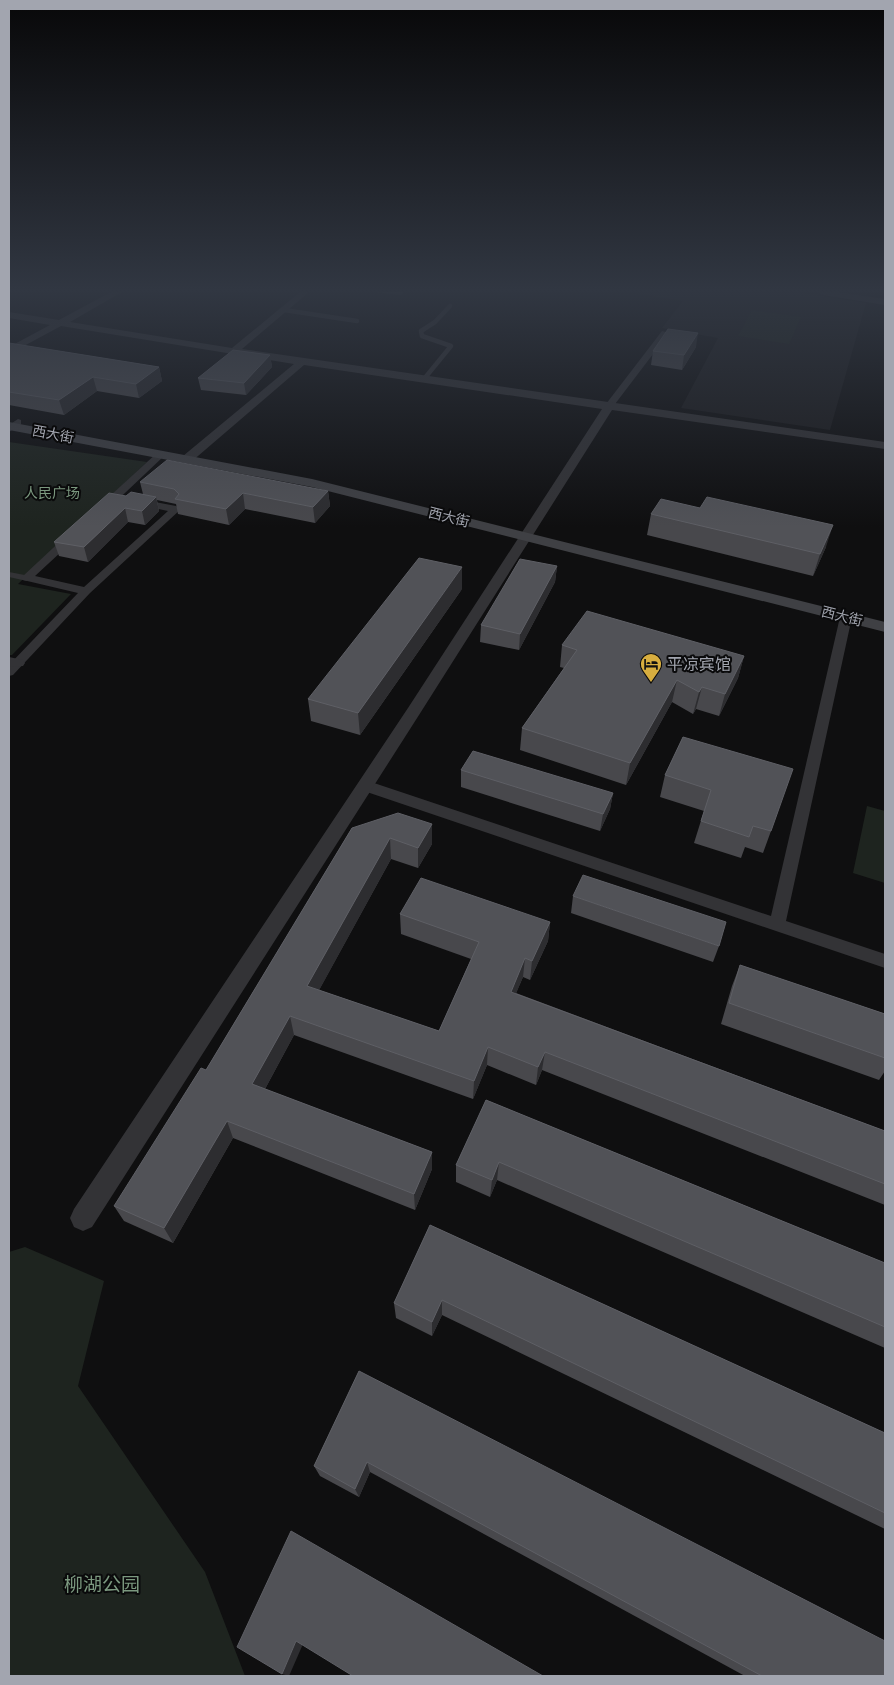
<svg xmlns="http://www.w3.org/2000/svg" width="894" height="1685" font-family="'Noto Sans','Noto Sans SC',sans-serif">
	<rect width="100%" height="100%" fill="#0f0f10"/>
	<path fill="#1b1b1d" d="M 627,292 L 796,292 L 866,303 L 830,430 L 681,408 L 718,338 L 662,328 L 683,301 Z"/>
	<path fill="#1e241f" d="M 752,310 L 801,317 L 789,344 L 738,336 Z
		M 9,442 L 147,462 L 18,584 L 71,594 L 12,655 L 9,655 Z
		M 867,806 L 885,811 L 885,883 L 853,873 Z
		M 25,1247 L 104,1281 L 78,1386 L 205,1572 L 245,1676 L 9,1676 L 9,1252 Z"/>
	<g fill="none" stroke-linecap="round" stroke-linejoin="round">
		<path stroke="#333336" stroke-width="4.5" d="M 284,310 L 357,321
			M 424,379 L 451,346 L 422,336 L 421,331 L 435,322 L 450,306"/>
		<path fill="#333336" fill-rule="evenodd" d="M 9,572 L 30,576 L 31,578 L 27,581 L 9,577 Z"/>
		<path fill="#333336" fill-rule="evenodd" d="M 662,331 L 669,333 L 612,408 L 606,408 L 606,404 Z
			M 18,419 L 21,420 L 21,424 L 9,432 L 9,425 Z
			M 161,451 L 164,452 L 164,456 L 107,510 L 99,510 L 98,508 L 99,506 L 158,452 Z
			M 139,499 L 176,506 L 181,509 L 90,593 L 13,675 L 9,676 L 9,665 L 78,593 L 23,580 L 21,578 L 23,576 L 67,535 L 75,535 L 76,537 L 75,539 L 35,576 L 84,587 L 168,511 L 135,504 L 135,500 Z
			M 846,613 L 852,617 L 786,921 L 885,954 L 885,968 L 361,790 L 359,786 L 361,782 L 371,782 L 771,916 L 840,617 Z"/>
		<path fill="#333336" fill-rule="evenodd" d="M 111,292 L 122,292 L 70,322 L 232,348 L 300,292 L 309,292 L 242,349 L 885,442 L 885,449 L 612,410 L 419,715 L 92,1227 L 83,1231 L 74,1227 L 70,1218 L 74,1209 L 408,708 L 602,409 L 304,365 L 191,462 L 183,462 L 181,459 L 183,456 L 294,364 L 61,326 L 9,354 L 9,347 L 50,325 L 9,318 L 9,312 L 59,320 Z
			M 818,292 L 837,292 L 885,299 L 885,305 L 823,295 Z
			M 9,657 L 23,660 L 25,663 L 23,666 L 9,667 Z"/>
		<path fill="#3f4044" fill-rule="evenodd" d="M 9,422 L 312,479 L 885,622 L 885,632 L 312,487 L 9,430 Z"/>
	</g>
	<path fill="#48484c" d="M 374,292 L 404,292 L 401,295 Z
		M 9,343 L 159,367 L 162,381 L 139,398 L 97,391 L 64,415 L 9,405 Z
		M 696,347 L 682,370 L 651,365 L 653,351 Z
		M 270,355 L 272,367 L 246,395 L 201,390 L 198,378 Z
		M 140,482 L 328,491 L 330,506 L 315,523 L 245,509 L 229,525 L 178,514 L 176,504 L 157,500 L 159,511 L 145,525 L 128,522 L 88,562 L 59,556 L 54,542 L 143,494 Z
		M 651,514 L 826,547 L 813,576 L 647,535 Z
		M 557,566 L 555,582 L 519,650 L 480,642 L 481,625 Z
		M 462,589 L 360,735 L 311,721 L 308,699 Z
		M 562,645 L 744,656 L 738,678 L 719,716 L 696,709 L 693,714 L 672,702 L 626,785 L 520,750 L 522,728 L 564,668 L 560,667 Z
		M 683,737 L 771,831 L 763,853 L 745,847 L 741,858 L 694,843 L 704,811 L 660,797 L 665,775 Z
		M 461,770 L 613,793 L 610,809 L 600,831 L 461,787 Z
		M 432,824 L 432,844 L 418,868 L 391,859 L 319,990 L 439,1031 L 471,959 L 401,934 L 400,914 L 550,922 L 548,941 L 530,980 L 523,977 L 516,993 L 885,1131 L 885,1205 L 542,1070 L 536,1085 L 487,1065 L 473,1099 L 294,1035 L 265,1089 L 432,1152 L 432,1169 L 415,1210 L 233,1138 L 173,1243 L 124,1221 L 114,1206 L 206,1070 L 352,828 Z
		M 573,896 L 719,946 L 713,962 L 571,913 Z
		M 740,965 L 885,1014 L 885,1071 L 879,1080 L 721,1024 L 732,986 Z
		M 486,1100 L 885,1263 L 885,1348 L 497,1180 L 490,1197 L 456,1182 L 456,1165 Z
		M 430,1225 L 885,1433 L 885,1529 L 442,1315 L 432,1336 L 396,1318 L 394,1303 Z
		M 359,1371 L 885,1676 L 745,1676 L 370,1472 L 359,1497 L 320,1476 L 314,1466 Z"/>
	<path fill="#2d2d30" d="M 698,333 L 696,347 L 682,370 L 684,355 Z
		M 270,355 L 272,367 L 246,395 L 244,383 Z
		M 159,367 L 162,381 L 139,398 L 136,384 Z
		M 93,377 L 97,391 L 64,415 L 59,400 Z
		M 328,491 L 330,506 L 315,523 L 313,507 Z
		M 243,493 L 245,509 L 229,525 L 226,509 Z
		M 156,497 L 159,511 L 145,525 L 142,511 Z
		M 125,508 L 128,522 L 88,562 L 84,547 Z
		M 833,525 L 826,547 L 813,576 L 820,554 Z
		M 557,566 L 555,582 L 519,650 L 520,634 Z
		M 462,567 L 462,589 L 360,735 L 358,713 Z
		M 744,656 L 738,678 L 719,716 L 725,694 Z
		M 677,680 L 672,702 L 626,785 L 630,763 Z
		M 702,687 L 696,709 L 693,714 L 699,692 Z
		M 613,793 L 610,809 L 600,831 L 603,814 Z
		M 432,824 L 432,844 L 418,868 L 418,848 Z
		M 390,838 L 391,859 L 311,1005 L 307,986 Z
		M 550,922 L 548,941 L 530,980 L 532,961 Z
		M 525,958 L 523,977 L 509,1010 L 511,992 Z
		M 290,1016 L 294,1035 L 258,1102 L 252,1084 Z
		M 488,1047 L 487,1065 L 473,1099 L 474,1081 Z
		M 545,1052 L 542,1070 L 536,1085 L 538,1067 Z
		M 227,1121 L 233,1138 L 173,1243 L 164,1228 Z
		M 432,1152 L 432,1169 L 415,1210 L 414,1194 Z
		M 499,1162 L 497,1180 L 490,1197 L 492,1180 Z
		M 442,1300 L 442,1315 L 432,1336 L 432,1322 Z
		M 367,1462 L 370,1472 L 359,1497 L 355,1489 Z
		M 296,1641 L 303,1644 L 289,1676 L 282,1674 Z"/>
	<path fill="#515257" stroke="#5e5f65" d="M 668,329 L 698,333 L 684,355 L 653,351 Z
		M 9,343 L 159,367 L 136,384 L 93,377 L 59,400 L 9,392 Z
		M 233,350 L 270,355 L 244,383 L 198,378 Z
		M 167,460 L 328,491 L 313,507 L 243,493 L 226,509 L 175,499 L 179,494 L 174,489 L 140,482 Z
		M 131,492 L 156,497 L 142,511 L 125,508 L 84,547 L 54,542 L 109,493 L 126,496 Z
		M 707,497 L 833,525 L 820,554 L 651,514 L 661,499 L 700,508 Z
		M 419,558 L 462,567 L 358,713 L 308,699 Z
		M 520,559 L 557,566 L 520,634 L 481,625 Z
		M 587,611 L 744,656 L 725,694 L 702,687 L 699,692 L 677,680 L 630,763 L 522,728 L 577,650 L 562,645 Z
		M 683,737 L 793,769 L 771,831 L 753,826 L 749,837 L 701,821 L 711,790 L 665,775 Z
		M 473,751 L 613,793 L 603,814 L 461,770 Z
		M 398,813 L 432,824 L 418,848 L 390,838 L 307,986 L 439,1031 L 479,942 L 400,914 L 421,878 L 550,922 L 532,961 L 525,958 L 511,992 L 885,1131 L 885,1184 L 545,1052 L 538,1067 L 488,1047 L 474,1081 L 290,1016 L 252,1084 L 432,1152 L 414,1194 L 227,1121 L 164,1228 L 114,1206 L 201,1068 L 206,1070 L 352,828 Z
		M 583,875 L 726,922 L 719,946 L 573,896 Z
		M 740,965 L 885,1014 L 885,1058 L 729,1003 Z
		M 486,1100 L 885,1263 L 885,1327 L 499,1162 L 492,1180 L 456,1165 Z
		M 430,1225 L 885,1433 L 885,1513 L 442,1300 L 432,1322 L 394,1303 Z
		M 359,1371 L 885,1641 L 885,1676 L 762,1676 L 367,1462 L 355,1489 L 314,1466 Z
		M 291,1531 L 543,1676 L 353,1676 L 296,1641 L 282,1674 L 237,1647 Z"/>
	<linearGradient id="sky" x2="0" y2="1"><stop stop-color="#080809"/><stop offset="0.55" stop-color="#313742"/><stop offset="1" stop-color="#313742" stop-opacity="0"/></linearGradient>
	<rect width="894" height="527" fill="url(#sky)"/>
	<defs>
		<g id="hotel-pin" transform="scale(1.125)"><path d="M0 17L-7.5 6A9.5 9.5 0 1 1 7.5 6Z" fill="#d8ae3f" stroke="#0a0a0b"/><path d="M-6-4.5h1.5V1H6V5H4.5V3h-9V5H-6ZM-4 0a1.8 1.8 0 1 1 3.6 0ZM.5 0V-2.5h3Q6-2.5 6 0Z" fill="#111"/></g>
	</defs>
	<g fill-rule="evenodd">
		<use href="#hotel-pin" x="651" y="664"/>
	</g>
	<g text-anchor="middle" stroke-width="4" stroke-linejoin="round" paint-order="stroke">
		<g font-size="14" fill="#a2a5af" stroke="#0a0a0b">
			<text transform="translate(53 434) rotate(11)" y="5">西大街</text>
			<text transform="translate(449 517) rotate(14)" y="5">西大街</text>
			<text transform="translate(842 616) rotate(14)" y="5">西大街</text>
		</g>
		<g font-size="14" fill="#7b987f" stroke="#0a0a0b">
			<text x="52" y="498">人民广场</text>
		</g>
		<g font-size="16" fill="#a2a5af" stroke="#0a0a0b" text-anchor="start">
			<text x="667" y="670">平凉宾馆</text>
		</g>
		<g font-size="19" fill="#7b987f" stroke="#0a0a0b">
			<text x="102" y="1591">柳湖公园</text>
		</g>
	</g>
	<rect width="894" height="1685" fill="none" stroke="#a2a5af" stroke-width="20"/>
</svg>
